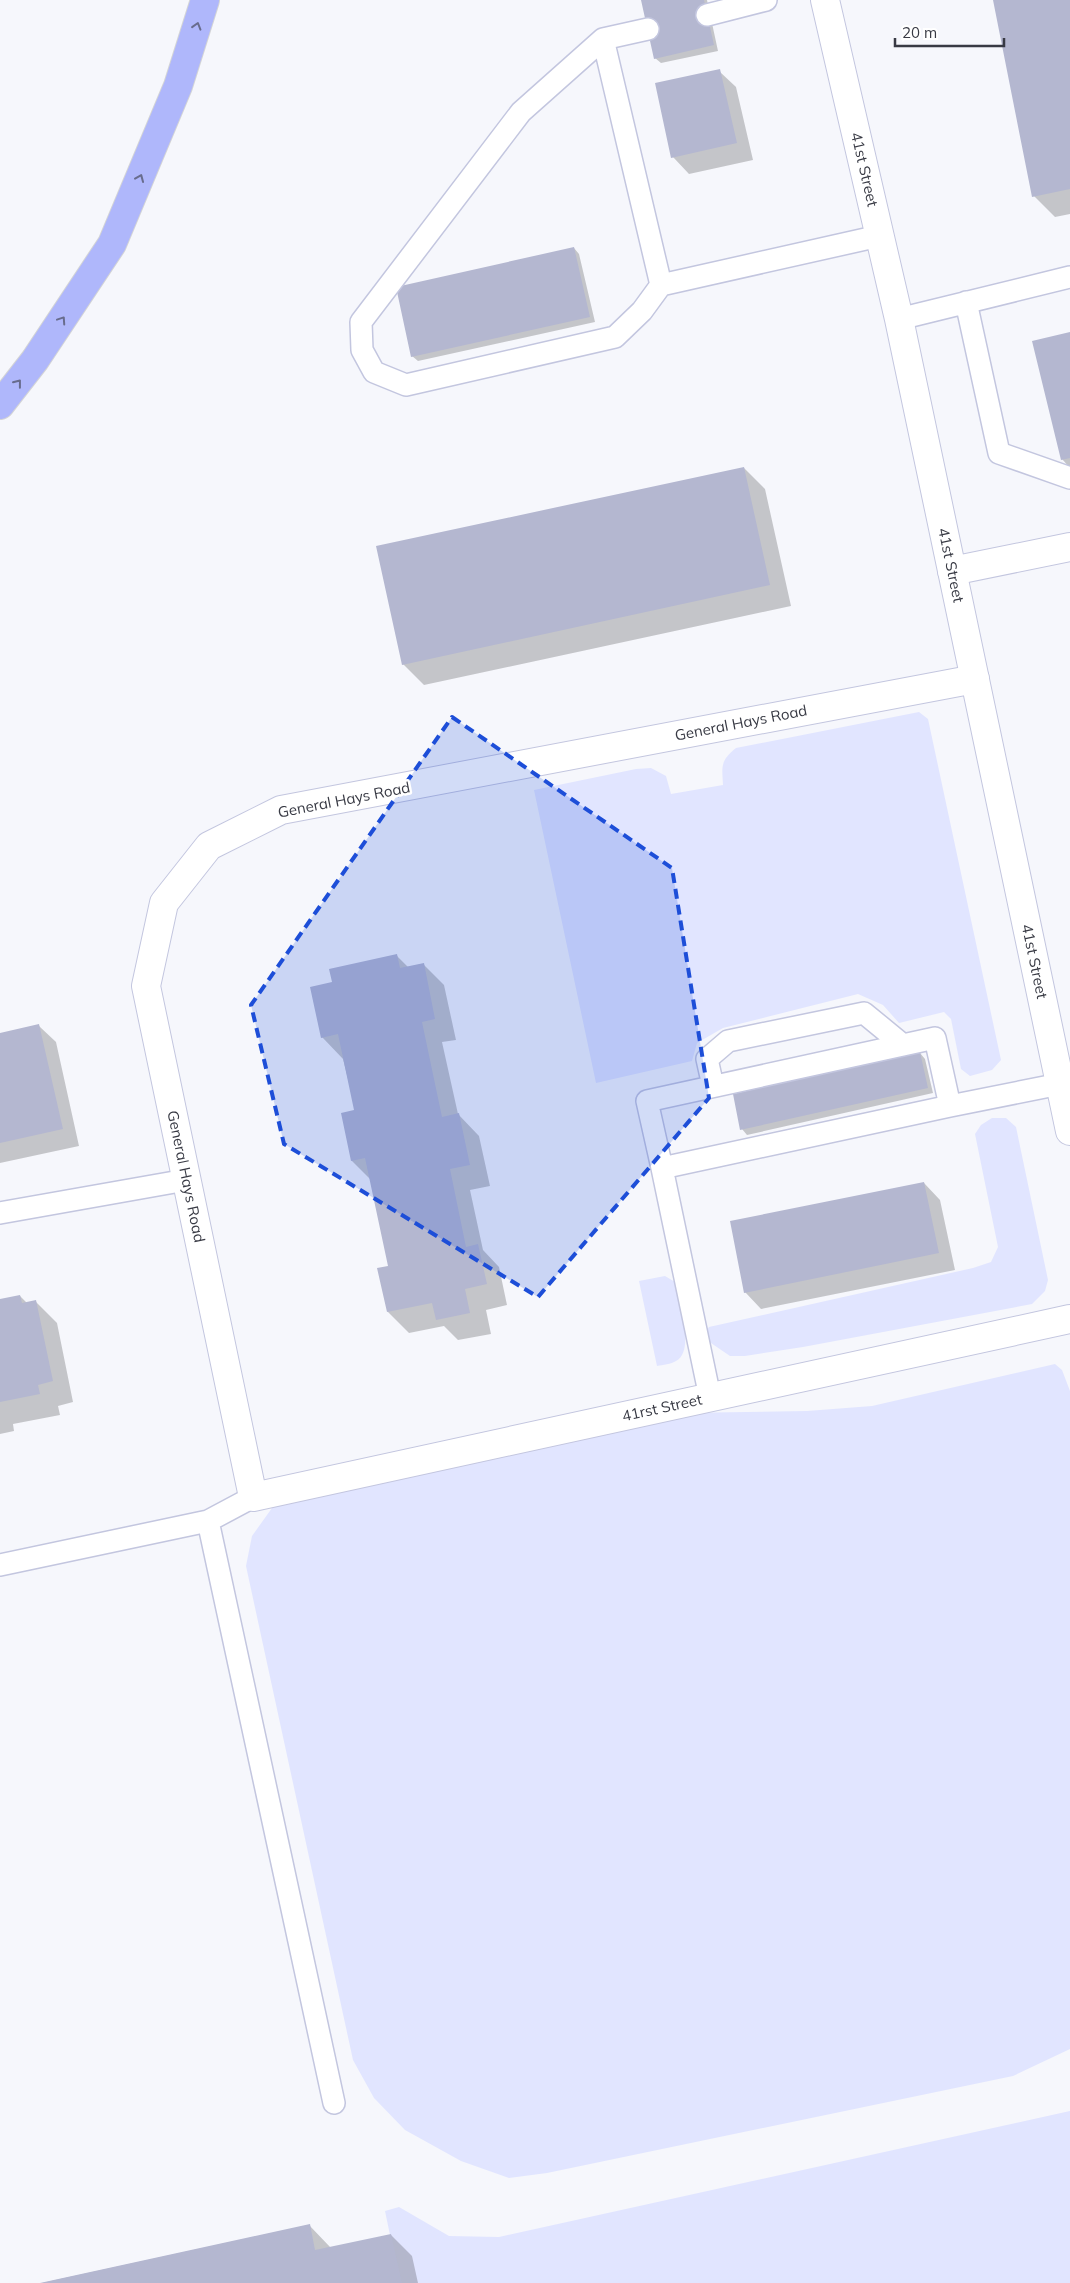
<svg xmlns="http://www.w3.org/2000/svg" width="1070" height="2283" font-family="Mulish,sans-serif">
	<rect width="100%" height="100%" fill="#f6f7fc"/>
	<path fill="#e1e5ff" d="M 919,712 L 928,719 L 1001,1060 L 992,1070 L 970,1076 L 961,1069 L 951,1019 L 944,1012 L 899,1023 L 883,1005 L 858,994 L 723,1028 L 697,1043 L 692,1061 L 596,1083 L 534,790 L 636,769 L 651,768 L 666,776 L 671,794 L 723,785 C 722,766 720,761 736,748 Z
		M 992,1118 L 1006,1118 L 1016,1127 L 1048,1280 L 1045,1291 L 1032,1304 L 803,1347 L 745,1356 L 730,1356 L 708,1341 L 706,1331 L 709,1327 L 973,1268 L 991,1262 L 998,1247 L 975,1134 L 981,1125 Z
		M 665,1276 L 675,1282 C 678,1300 696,1350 676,1361 C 671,1364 663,1365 657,1366 L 639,1281 Z
		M 1055,1364 L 1062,1370 L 1070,1391 L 1070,2049 L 1013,2076 L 547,2173 L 509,2178 L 461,2161 L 405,2130 L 374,2098 L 353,2060 L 246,1566 L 252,1536 L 272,1508 L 292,1494 L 679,1413 L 807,1411 L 872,1406 Z
		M 1070,2111 L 1070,2283 L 400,2283 L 385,2211 L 399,2207 L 449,2236 L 499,2237 Z"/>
	<path fill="#0003" d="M 642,0 L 707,0 L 718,51 L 661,63 L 655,58 Z
		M 995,0 L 1070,0 L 1070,214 L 1055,217 L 1034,196 Z
		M 719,71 L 736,87 L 753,160 L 689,174 L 673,157 Z
		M 574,248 L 579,254 L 595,322 L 418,361 L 412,356 Z
		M 1070,333 L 1070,468 L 1062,459 Z
		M 744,468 L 765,489 L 791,606 L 424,685 L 403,664 Z
		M 397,956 L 408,967 L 423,964 L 444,985 L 456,1040 L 442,1042 L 458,1114 L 479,1136 L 490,1186 L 470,1190 L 483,1250 L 499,1267 L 507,1305 L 486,1310 L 491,1334 L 458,1340 L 444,1326 L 409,1333 L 388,1312 L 390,1267 L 371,1180 L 352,1161 L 342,1114 L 356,1111 L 343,1059 L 322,1037 L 334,983 Z
		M 39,1026 L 56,1042 L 79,1146 L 0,1163 L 0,1034 Z
		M 920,1053 L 925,1059 L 933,1093 L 747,1135 L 742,1129 Z
		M 924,1183 L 940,1200 L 955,1270 L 761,1309 L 745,1292 Z
		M 20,1296 L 27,1303 L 36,1302 L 57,1323 L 73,1402 L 58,1406 L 60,1415 L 13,1424 L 14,1431 L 0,1434 L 0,1300 Z
		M 309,2225 L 331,2248 L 391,2235 L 412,2256 L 418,2283 L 42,2283 Z"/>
	<path fill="#b4b7d0" d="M 641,0 L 704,0 L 714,45 L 654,59 Z
		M 993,0 L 1070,0 L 1070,189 L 1032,197 Z
		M 720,69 L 737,143 L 671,158 L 655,83 Z
		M 574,247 L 590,317 L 411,357 L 396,287 Z
		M 1070,332 L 1070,458 L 1061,460 L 1032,341 Z
		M 744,467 L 770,585 L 402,665 L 376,546 Z
		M 397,954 L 400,968 L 424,963 L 435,1019 L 422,1022 L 442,1117 L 459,1113 L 470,1165 L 450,1169 L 466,1247 L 478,1244 L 487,1284 L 465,1289 L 470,1313 L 436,1320 L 432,1303 L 387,1312 L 377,1268 L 388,1266 L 365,1158 L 351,1161 L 341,1113 L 354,1110 L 338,1034 L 321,1038 L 310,987 L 332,982 L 329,969 Z
		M 39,1024 L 63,1129 L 0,1143 L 0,1033 Z
		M 920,1052 L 928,1088 L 740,1130 L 733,1094 Z
		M 924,1182 L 939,1253 L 744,1293 L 730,1221 Z
		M 20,1295 L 22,1303 L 36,1300 L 53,1381 L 38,1385 L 40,1394 L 0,1402 L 0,1299 Z
		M 310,2224 L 315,2250 L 391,2234 L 402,2283 L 40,2283 Z"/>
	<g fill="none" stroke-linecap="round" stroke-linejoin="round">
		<g stroke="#c3c6df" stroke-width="24">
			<path id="service" d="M 707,15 L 766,0
				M 648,29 L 603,39 L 521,112 L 361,322 L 362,350 L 374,372 L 406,385 L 615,337 L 642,311 L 661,285 L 879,236
				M 603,39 L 661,285
				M 966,302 L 999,453 L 1070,478
				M 899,319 L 1070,277
				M 713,1086 L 707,1059 L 728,1041 L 864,1013 L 903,1045
				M 662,1168 L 647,1101 L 935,1038 L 950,1106
				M 0,1213 L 186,1180
				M 710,1397 L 662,1168 L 950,1106 L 1060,1084
				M 208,1521 L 253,1497
				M 0,1565 L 208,1521 L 334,2103"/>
		</g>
		<g stroke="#c3c6df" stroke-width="30">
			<g id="minor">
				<path id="s1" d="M 825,0 L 899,319 L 1070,1131"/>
				<path d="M 952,571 L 1070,547"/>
				<path id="s2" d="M 975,679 L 281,810 L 209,846 L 164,903 L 146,986 L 253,1497 L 1070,1319"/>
			</g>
		</g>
		<g stroke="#d3d4d6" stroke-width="30">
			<path id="motorway" d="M 0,405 L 35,360 L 112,244 L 178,86 L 205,0"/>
		</g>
		<use href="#service" stroke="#fff" stroke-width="21"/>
		<use href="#minor" stroke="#fff" stroke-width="28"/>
		<use href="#motorway" stroke="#afb7fb" stroke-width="28"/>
	</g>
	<defs><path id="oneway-chevron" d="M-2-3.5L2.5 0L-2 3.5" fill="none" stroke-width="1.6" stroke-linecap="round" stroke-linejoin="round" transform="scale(1.25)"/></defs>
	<g stroke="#686c8d">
		<use href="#oneway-chevron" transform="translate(197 26) rotate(-73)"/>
		<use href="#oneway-chevron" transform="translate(140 178) rotate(-67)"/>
		<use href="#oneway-chevron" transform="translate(62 320) rotate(-56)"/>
		<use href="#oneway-chevron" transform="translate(18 383) rotate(-52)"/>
	</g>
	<path fill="#1d4ed8" fill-opacity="0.2" stroke="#1d4ed8" stroke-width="4" stroke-dasharray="10 6" stroke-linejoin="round" d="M 452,717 L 672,868 L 709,1098 L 538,1297 L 284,1144 L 251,1005 Z"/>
	<g text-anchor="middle" stroke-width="5" stroke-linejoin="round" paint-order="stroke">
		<g font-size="15" fill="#383a44" stroke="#fff">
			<text dy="5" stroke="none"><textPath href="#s1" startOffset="174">41st Street</textPath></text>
			<text dy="5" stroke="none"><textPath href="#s1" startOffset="579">41st Street</textPath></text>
			<text transform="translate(741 723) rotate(-11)" y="5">General Hays Road</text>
			<text transform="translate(344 800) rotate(-11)" y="5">General Hays Road</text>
			<text dy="5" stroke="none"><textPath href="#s1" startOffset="984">41st Street</textPath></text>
			<text dy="5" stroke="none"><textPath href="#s2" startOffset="1139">General Hays Road</textPath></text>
			<text dy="5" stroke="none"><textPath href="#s2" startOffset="1885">41rst Street</textPath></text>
		</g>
	</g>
	<path d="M895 38v8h109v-8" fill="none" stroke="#383a44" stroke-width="2.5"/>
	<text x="902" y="38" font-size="15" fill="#383a44" stroke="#ffffff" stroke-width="4" paint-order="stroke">20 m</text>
</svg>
